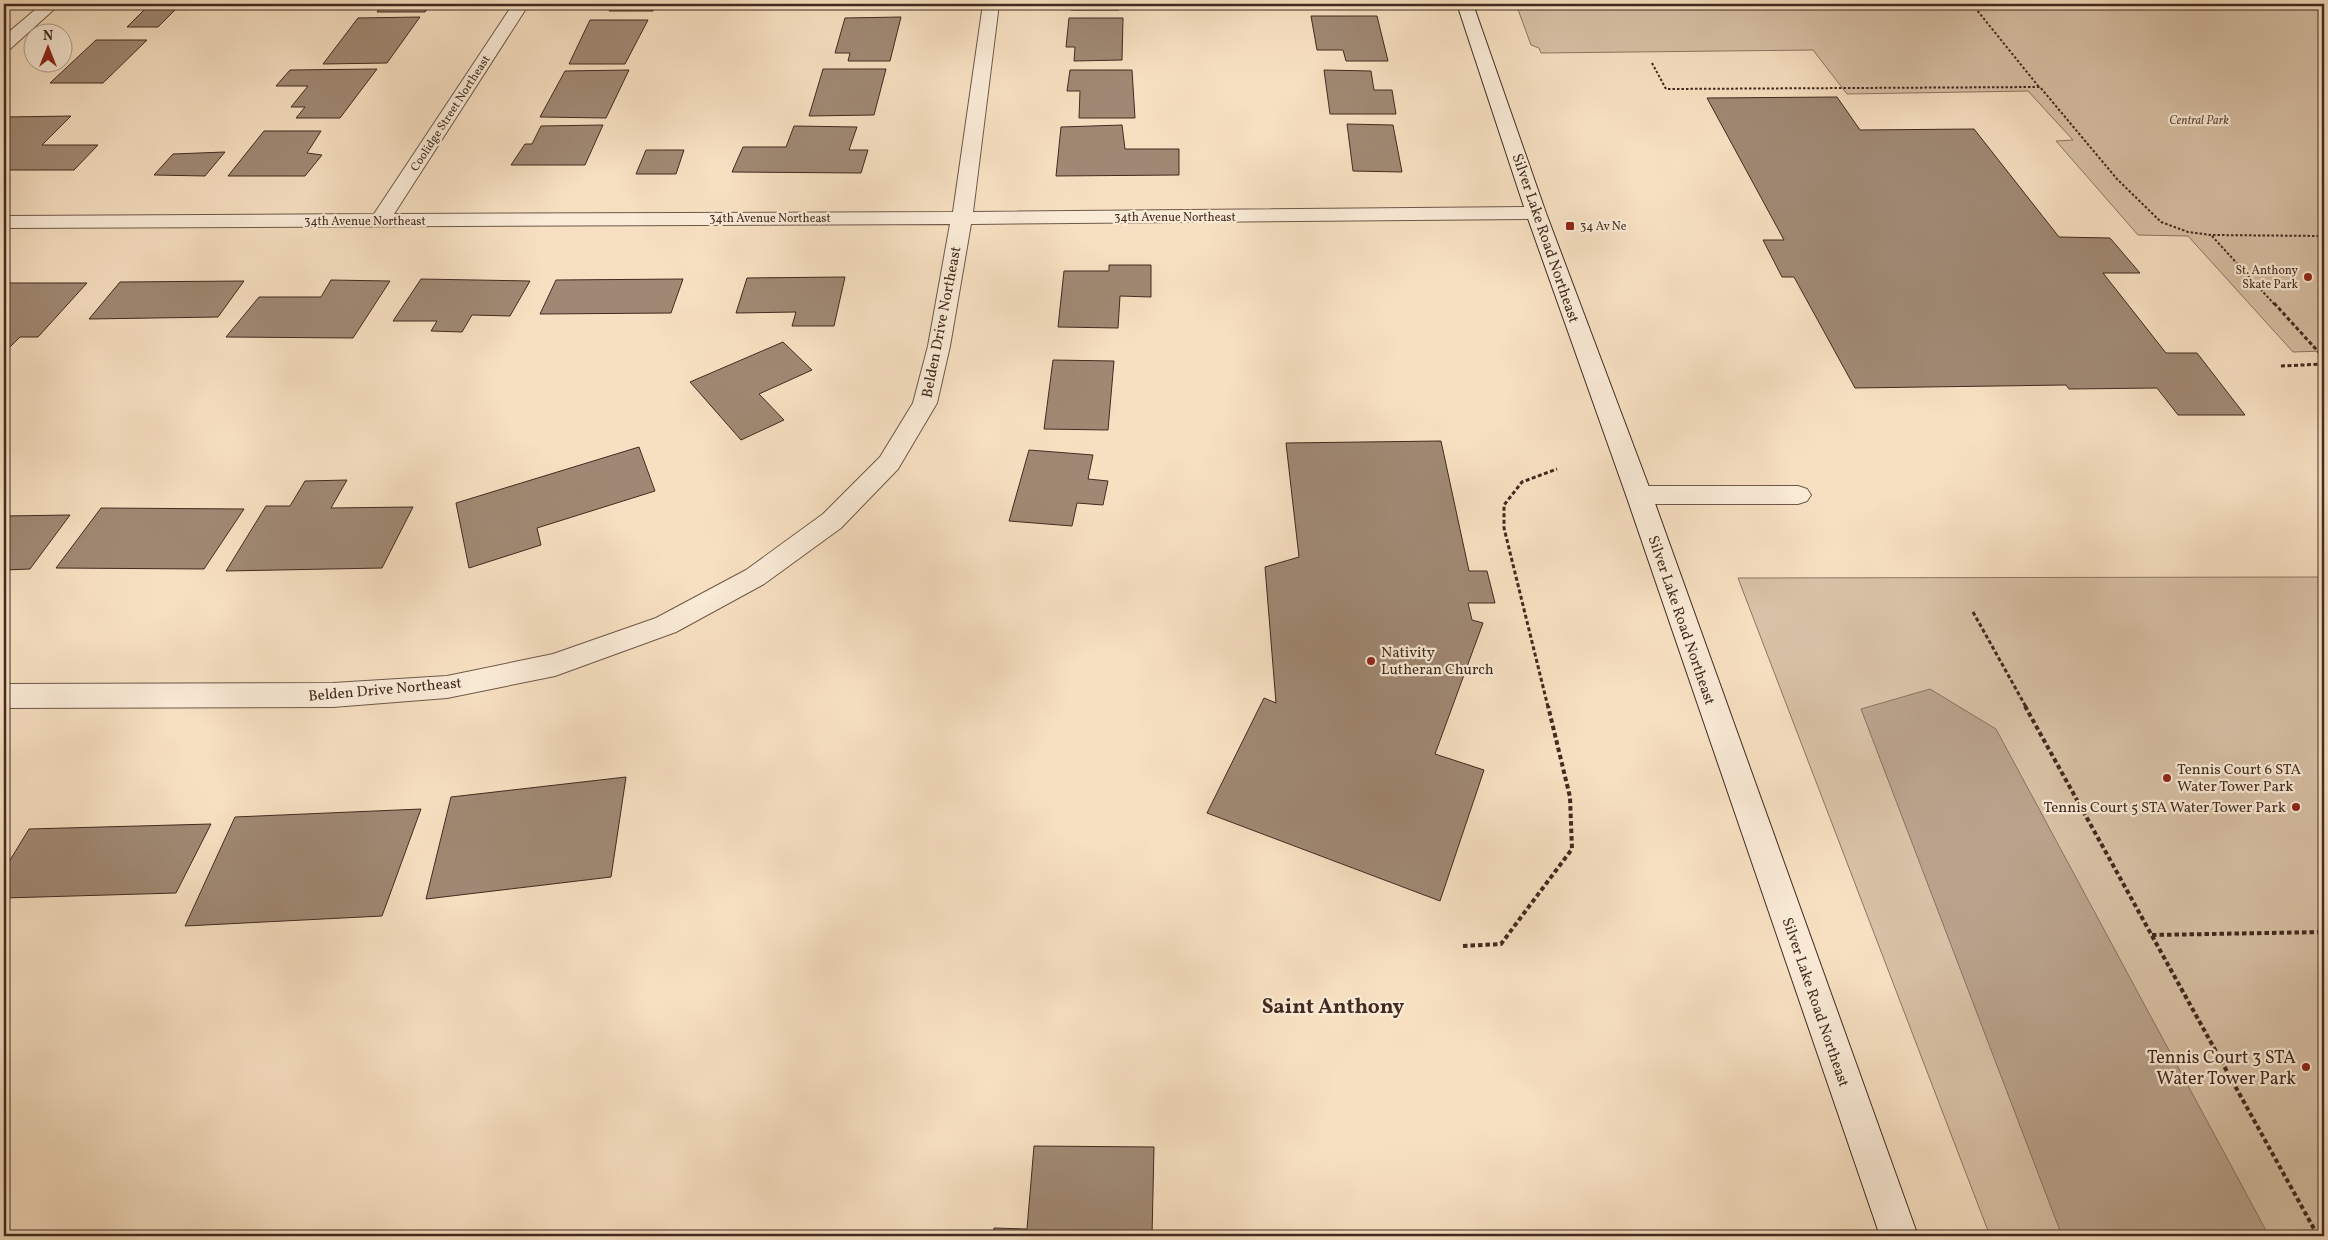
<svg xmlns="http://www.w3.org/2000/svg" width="2328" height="1240" font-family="Vollkorn,serif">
	<rect width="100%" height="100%" fill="#f7e0c2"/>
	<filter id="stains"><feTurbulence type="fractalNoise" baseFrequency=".004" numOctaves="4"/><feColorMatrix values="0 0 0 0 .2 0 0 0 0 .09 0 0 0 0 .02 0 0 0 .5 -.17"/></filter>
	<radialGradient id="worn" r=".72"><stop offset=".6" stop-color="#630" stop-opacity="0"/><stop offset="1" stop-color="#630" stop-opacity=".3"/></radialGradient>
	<path fill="#d8c1a6" stroke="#8c7662" d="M 1516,4 L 2324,4 L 2324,351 L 2293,352 L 2188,236 L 2138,235 L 2056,141 L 2073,140 L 2028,91 L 1847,94 L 1813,50 L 1541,53 L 1539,48 L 1531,45 Z
		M 2324,577 L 2324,1236 L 1990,1236 L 1738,578 Z"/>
	<path fill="#b9a28b" stroke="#897260" d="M 1930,689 L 1996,729 L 2269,1236 L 2062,1236 L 1861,709 Z"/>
	<path fill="#a08974" stroke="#412a1f" d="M 150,4 L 134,5 L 181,4 L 158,27 L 127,27 Z
		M 383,4 L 431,4 L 425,12 L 377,12 Z
		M 614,4 L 657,4 L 653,11 L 609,11 Z
		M 848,4 L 901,4 L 900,7 L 847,8 Z
		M 1071,4 L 1120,4 L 1119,10 L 1071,10 Z
		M 1304,4 L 1374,4 L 1374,5 L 1305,5 Z
		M 1311,16 L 1377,16 L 1388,61 L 1346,61 L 1343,50 L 1317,50 Z
		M 420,17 L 387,63 L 323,64 L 358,18 Z
		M 901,17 L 890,61 L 848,61 L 850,53 L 835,53 L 845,18 Z
		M 1069,18 L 1123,18 L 1122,60 L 1074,61 L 1075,47 L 1066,47 Z
		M 590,20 L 648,20 L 625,64 L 569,64 Z
		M 96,40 L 147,40 L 103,83 L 50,83 Z
		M 377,69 L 340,118 L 296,118 L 305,107 L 291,107 L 308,86 L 276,86 L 290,70 Z
		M 823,69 L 886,69 L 874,115 L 809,116 Z
		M 629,70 L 606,118 L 540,117 L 565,71 Z
		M 1070,70 L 1132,70 L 1135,118 L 1079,118 L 1080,91 L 1067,91 Z
		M 1324,70 L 1371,71 L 1374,90 L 1392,90 L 1396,114 L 1330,114 Z
		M 1837,97 L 1860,130 L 1974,129 L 2059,237 L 2110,238 L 2140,273 L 2103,273 L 2166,353 L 2197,353 L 2245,415 L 2178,415 L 2157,388 L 2069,389 L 2066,385 L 1855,388 L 1794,277 L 1782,277 L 1763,240 L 1784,240 L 1707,98 Z
		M 71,116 L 42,145 L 98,145 L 74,170 L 4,170 L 4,119 L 6,117 Z
		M 1347,124 L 1393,125 L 1402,172 L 1353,171 Z
		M 603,125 L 585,165 L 511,165 L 525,144 L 532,144 L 541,126 Z
		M 1122,125 L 1125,149 L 1179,149 L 1179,175 L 1056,176 L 1061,127 Z
		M 794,126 L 857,127 L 849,150 L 868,150 L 861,173 L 732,172 L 743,147 L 786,147 Z
		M 264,131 L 321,131 L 307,153 L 322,155 L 305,176 L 228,176 Z
		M 646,150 L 684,150 L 676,174 L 636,174 Z
		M 225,152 L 205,176 L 154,175 L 173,154 Z
		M 1109,265 L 1151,265 L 1151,297 L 1120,296 L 1118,328 L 1058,327 L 1064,271 L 1109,271 Z
		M 845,277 L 834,326 L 792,326 L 796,312 L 736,313 L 747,278 Z
		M 421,279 L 530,281 L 510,316 L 472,315 L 462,332 L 431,331 L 437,321 L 393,321 Z
		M 683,279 L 671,313 L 540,314 L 556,280 Z
		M 331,280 L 390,281 L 353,338 L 226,337 L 259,297 L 321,297 Z
		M 244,281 L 218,317 L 89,319 L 120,282 Z
		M 4,283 L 87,283 L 38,337 L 20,337 L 8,349 L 4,349 Z
		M 783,342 L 812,370 L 759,394 L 784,420 L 741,440 L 690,382 Z
		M 1053,360 L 1114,361 L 1108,430 L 1044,429 Z
		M 1441,441 L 1469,571 L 1487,571 L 1495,603 L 1468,603 L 1472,620 L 1483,623 L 1435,754 L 1484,770 L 1440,901 L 1207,813 L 1264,698 L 1276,703 L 1265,567 L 1299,557 L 1286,443 Z
		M 639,447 L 655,491 L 537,528 L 541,545 L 469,568 L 456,503 Z
		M 1029,450 L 1093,455 L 1088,479 L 1108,481 L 1103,505 L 1077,503 L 1072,526 L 1009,521 Z
		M 347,480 L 331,508 L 413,507 L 382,568 L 226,571 L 266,506 L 290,506 L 305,481 Z
		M 101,508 L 244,509 L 204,569 L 56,568 Z
		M 70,515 L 30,569 L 4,570 L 4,516 Z
		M 626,777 L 611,877 L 426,899 L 451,797 Z
		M 421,809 L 382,916 L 185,926 L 235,817 Z
		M 211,824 L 176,893 L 4,898 L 4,870 L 29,829 Z
		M 1034,1146 L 1154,1147 L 1152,1236 L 993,1236 L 994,1228 L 1027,1229 Z"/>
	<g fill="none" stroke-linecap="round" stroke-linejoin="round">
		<g stroke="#6e5848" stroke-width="2">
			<path id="service" d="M 1639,486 L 1798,486 L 1807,489 L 1811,495 L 1807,501 L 1798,504 L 1639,504 L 1630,501 L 1626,495 L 1630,489 Z"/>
		</g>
		<g stroke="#6e5848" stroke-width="2">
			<path id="minor" d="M 42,4 L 60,4 L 10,49 L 4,50 L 4,36 Z
				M 513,4 L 529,4 L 394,214 L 953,212 L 983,4 L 999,4 L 973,212 L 1536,207 L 1543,209 L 1546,213 L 1543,217 L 1536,219 L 971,224 L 950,346 L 937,403 L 898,469 L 841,528 L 764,584 L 676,632 L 555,676 L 447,698 L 333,707 L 4,708 L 4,684 L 333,683 L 447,676 L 553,654 L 656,618 L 746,570 L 823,514 L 880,457 L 913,403 L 928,346 L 950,224 L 4,228 L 4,216 L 374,214 Z"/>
		</g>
		<g stroke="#412a1f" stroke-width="2">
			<path id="secondary" d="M 1457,4 L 1473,4 L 1546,213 L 1652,495 L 1918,1236 L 1880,1236 L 1626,495 L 1526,213 Z"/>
		</g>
		<path stroke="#412a1f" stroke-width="2" stroke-dasharray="2.5 2" stroke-linecap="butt" d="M 1972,4 L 2039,87
			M 1652,63 L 1666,89 L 2040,87 L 2117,179 L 2161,222 L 2188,232 L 2211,235 L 2324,236
			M 2212,236 L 2275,305"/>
		<path stroke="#412a1f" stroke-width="3" stroke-dasharray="4 2.5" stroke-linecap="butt" d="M 2274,303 L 2324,358
			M 2281,366 L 2324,364
			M 1973,612 L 2026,707
			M 1548,707 L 1504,528 L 1504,505 L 1522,482 L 1557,469"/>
		<path stroke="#412a1f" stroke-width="4" stroke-dasharray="4.5 3" stroke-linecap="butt" d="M 2025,706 L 2318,1236
			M 2152,935 L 2324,932
			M 1463,946 L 1501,944 L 1572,849 L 1570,797 L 1548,706"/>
		<use href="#service" fill="#faebd7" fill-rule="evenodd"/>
		<use href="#minor" fill="#faebd7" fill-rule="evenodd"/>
		<use href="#secondary" fill="#faebd7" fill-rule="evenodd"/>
	</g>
	<g fill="#8f2418" stroke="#faebd7" stroke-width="2">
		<rect x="1565" y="221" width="10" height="10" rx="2.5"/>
		<circle cx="2308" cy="277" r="5"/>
		<circle cx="1371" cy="661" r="5"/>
		<circle cx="2167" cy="778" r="5"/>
		<circle cx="2296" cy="807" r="5"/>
		<circle cx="2306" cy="1067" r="5"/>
	</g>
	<g text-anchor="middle" stroke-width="4.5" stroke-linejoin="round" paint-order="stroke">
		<g font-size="12" fill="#412a1f" stroke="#faebd7">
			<text transform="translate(450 113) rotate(-57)" y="4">Coolidge Street Northeast</text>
			<text x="1175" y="221">34th Avenue Northeast</text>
			<text x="770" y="222">34th Avenue Northeast</text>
			<text x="365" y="225">34th Avenue Northeast</text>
		</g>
		<g font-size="12" font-style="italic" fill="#5f483a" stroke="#faebd7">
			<text x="2199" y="124">Central Park</text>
		</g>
		<g font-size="12" fill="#412a1f" stroke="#faebd7" text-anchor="start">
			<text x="1580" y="230">34 Av Ne</text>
			<text x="2298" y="274" text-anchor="end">St. Anthony<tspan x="2298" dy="14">Skate Park</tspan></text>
		</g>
		<g font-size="15" fill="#412a1f" stroke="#faebd7">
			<text transform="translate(1546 238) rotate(71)" y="5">Silver Lake Road Northeast</text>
			<text transform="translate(941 322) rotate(-79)" y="5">Belden Drive Northeast</text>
			<text transform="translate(1682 620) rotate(71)" y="5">Silver Lake Road Northeast</text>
			<text transform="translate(385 689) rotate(-5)" y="5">Belden Drive Northeast</text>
			<text transform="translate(1816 1002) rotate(71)" y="5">Silver Lake Road Northeast</text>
		</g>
		<g font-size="15" fill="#412a1f" stroke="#faebd7" text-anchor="start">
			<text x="1381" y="657">Nativity<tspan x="1381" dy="17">Lutheran Church</tspan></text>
			<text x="2177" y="774">Tennis Court 6 STA<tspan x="2177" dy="17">Water Tower Park</tspan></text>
			<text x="2286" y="812" text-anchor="end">Tennis Court 5 STA Water Tower Park</text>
		</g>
		<g font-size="18" fill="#412a1f" stroke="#faebd7" text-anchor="end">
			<text x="2296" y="1063">Tennis Court 3 STA<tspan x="2296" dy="21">Water Tower Park</tspan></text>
		</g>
		<g font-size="21" font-weight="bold" fill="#412a1f" stroke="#faebd7">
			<text x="1333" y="1013">Saint Anthony</text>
		</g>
	</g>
	<rect width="2328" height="1240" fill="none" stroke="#f7e0c2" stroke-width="20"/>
	<rect x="5" y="5" width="2318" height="1230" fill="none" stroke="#412a1f" stroke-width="2.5"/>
	<rect x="10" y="10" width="2308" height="1220" fill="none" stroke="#412a1f"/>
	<g transform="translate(48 48)"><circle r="24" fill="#faebd7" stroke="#b09e8d"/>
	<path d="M0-4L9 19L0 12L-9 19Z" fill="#8f2418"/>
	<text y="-8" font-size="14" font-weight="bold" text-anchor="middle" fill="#412a1f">N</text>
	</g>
	<rect width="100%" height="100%" filter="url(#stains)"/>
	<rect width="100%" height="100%" fill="url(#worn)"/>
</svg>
